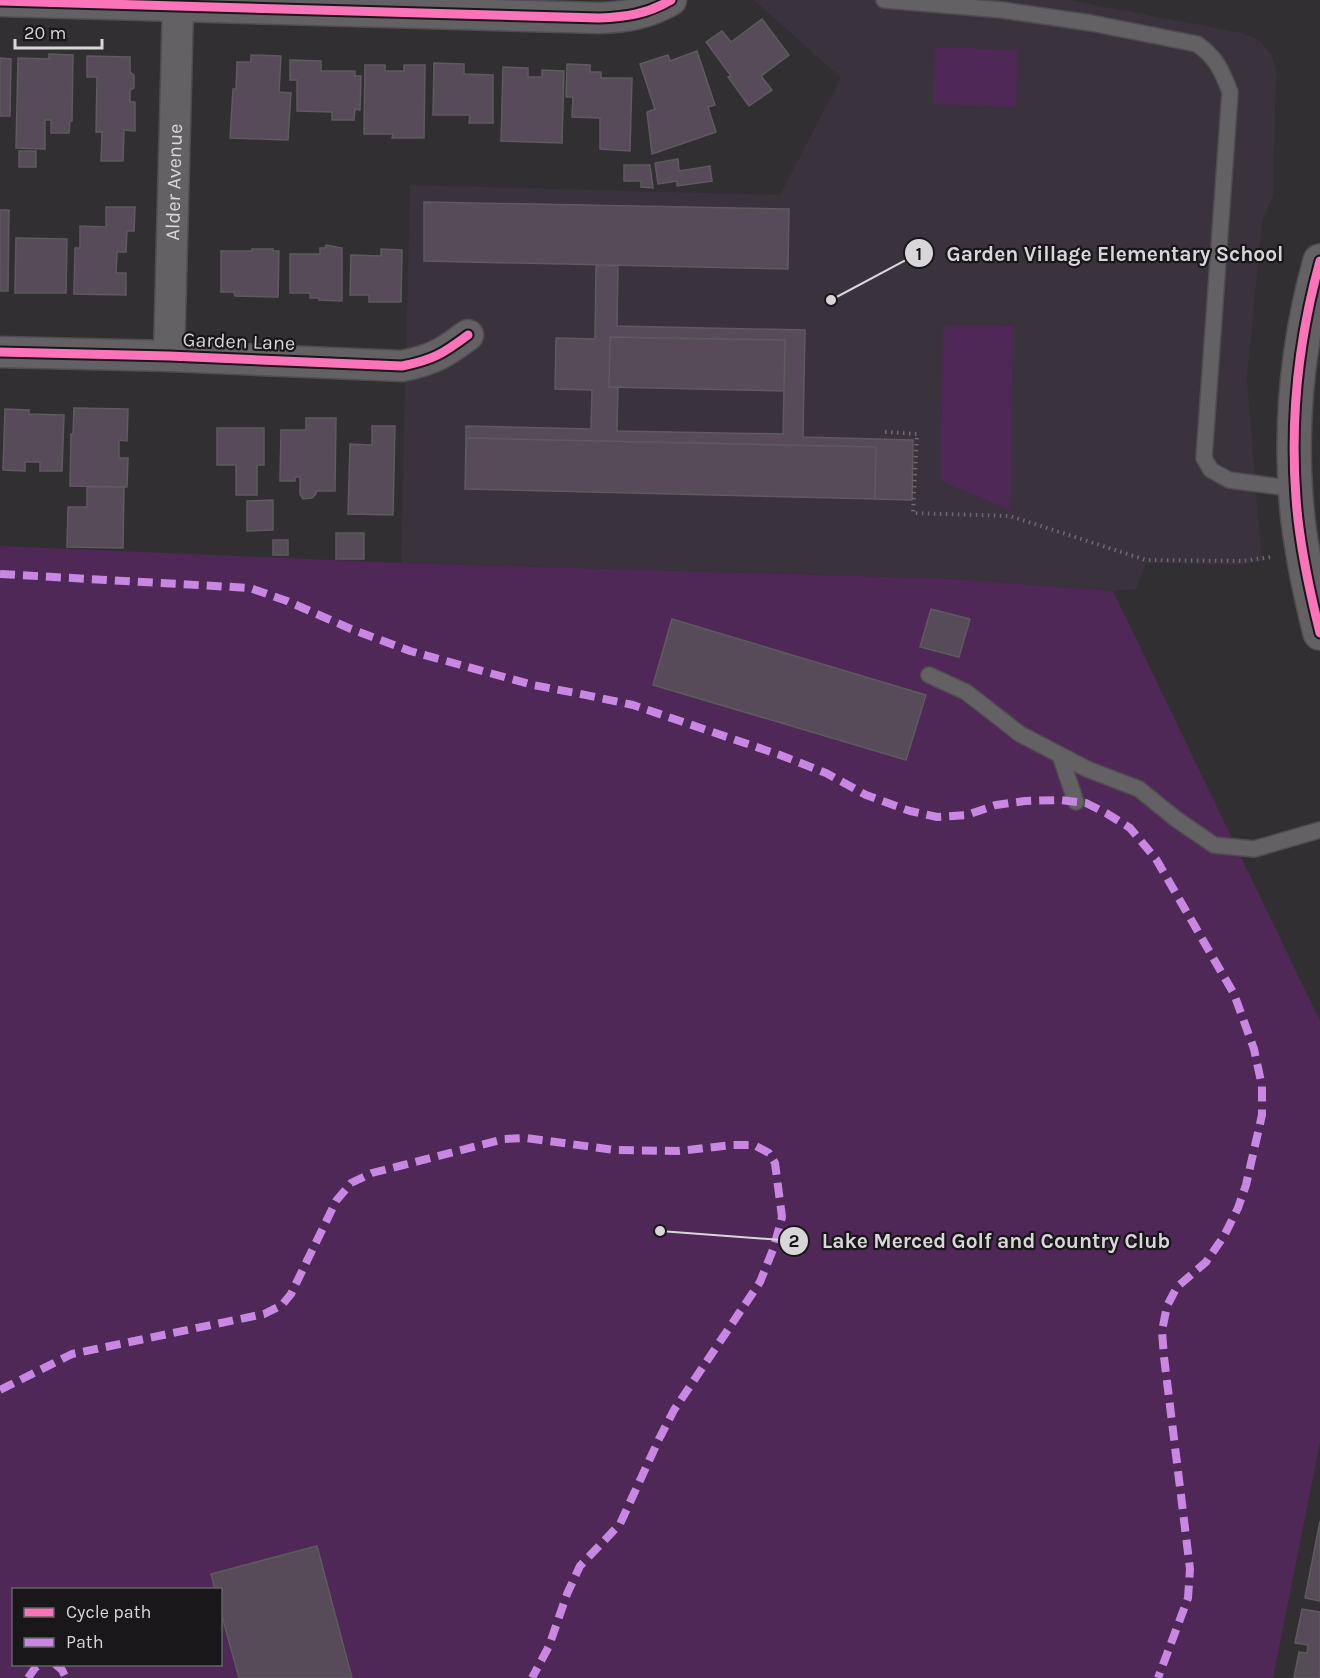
<svg xmlns="http://www.w3.org/2000/svg" width="1320" height="1678" font-family="Karla,sans-serif">
	<rect width="100%" height="100%" fill="#322f33"/>
	<path fill="#3a323c" d="M 754,0 L 1068,0 L 1242,33 L 1259,40 L 1271,54 L 1276,70 L 1273,196 L 1262,221 L 1247,378 L 1261,554 L 1263,561 L 1238,565 L 1146,563 L 1136,589 L 1113,591 L 958,579 L 401,563 L 410,185 L 780,195 L 841,78 Z"/>
	<path fill="#4f2857" fill-rule="evenodd" d="M 935,47 L 1018,50 L 1016,107 L 933,104 Z
		M 943,325 L 1013,326 L 1010,510 L 941,481 Z
		M 0,546 L 401,563 L 958,579 L 1113,591 L 1320,1021 L 1320,1442 L 1273,1678 L 0,1678 ZM 14,1590 L 220,1590 L 220,1664 L 14,1664 Z"/>
	<path fill="#574b5a" stroke="#5d5b5e" stroke-width="1.5" fill-rule="evenodd" d="M 762,19 L 789,55 L 761,76 L 772,90 L 749,106 L 728,77 L 731,76 L 706,42 L 722,31 L 731,42 Z
		M 697,51 L 715,105 L 708,107 L 716,132 L 652,154 L 647,112 L 655,109 L 640,64 L 668,55 L 670,61 Z
		M 49,54 L 73,55 L 72,121 L 70,121 L 69,133 L 51,133 L 51,120 L 45,120 L 45,149 L 16,148 L 18,58 L 49,59 Z
		M 251,55 L 281,56 L 279,92 L 291,93 L 288,140 L 230,138 L 233,89 L 236,89 L 237,62 L 251,62 Z
		M 87,56 L 130,57 L 130,72 L 134,75 L 134,88 L 130,90 L 130,102 L 135,102 L 135,131 L 124,130 L 123,161 L 101,161 L 102,132 L 96,132 L 97,77 L 87,77 Z
		M 0,58 L 11,59 L 10,116 L 0,116 Z
		M 290,60 L 321,61 L 321,71 L 355,71 L 355,76 L 361,76 L 360,110 L 355,109 L 354,120 L 332,120 L 332,112 L 297,111 L 297,80 L 290,80 Z
		M 434,63 L 464,64 L 464,74 L 493,75 L 493,123 L 469,123 L 470,115 L 433,115 Z
		M 567,64 L 590,65 L 590,72 L 601,72 L 601,78 L 632,78 L 630,151 L 600,149 L 600,118 L 572,117 L 573,97 L 566,97 Z
		M 365,65 L 385,65 L 385,71 L 404,71 L 404,65 L 425,65 L 424,138 L 392,138 L 393,134 L 364,134 Z
		M 503,67 L 528,68 L 528,77 L 542,77 L 542,70 L 564,71 L 562,143 L 501,141 Z
		M 19,151 L 36,151 L 36,167 L 19,167 Z
		M 678,159 L 679,171 L 710,166 L 712,181 L 677,186 L 677,181 L 658,184 L 655,163 Z
		M 624,165 L 650,165 L 653,188 L 641,187 L 641,181 L 624,181 Z
		M 424,202 L 789,209 L 788,269 L 424,261 Z
		M 106,207 L 135,207 L 134,231 L 127,231 L 126,252 L 117,252 L 116,273 L 126,273 L 126,295 L 74,294 L 75,248 L 80,248 L 80,226 L 106,227 Z
		M 0,210 L 9,210 L 8,291 L 0,291 Z
		M 16,238 L 67,239 L 66,293 L 15,293 Z
		M 326,245 L 342,248 L 342,301 L 319,300 L 319,298 L 310,298 L 310,293 L 290,293 L 290,254 L 320,254 L 320,248 L 325,248 Z
		M 252,249 L 273,249 L 273,251 L 279,251 L 278,297 L 235,296 L 234,292 L 221,292 L 221,251 L 252,251 Z
		M 381,249 L 402,250 L 401,302 L 369,302 L 369,295 L 350,295 L 351,255 L 381,256 Z
		M 596,265 L 618,266 L 617,326 L 805,330 L 803,437 L 913,440 L 912,500 L 875,499 L 876,447 L 466,438 L 466,426 L 591,429 L 592,390 L 555,389 L 556,338 L 595,339 ZM 610,337 L 785,340 L 783,434 L 617,431 L 618,387 L 609,387 Z
		M 610,337 L 785,340 L 784,391 L 609,387 Z
		M 74,408 L 128,409 L 127,441 L 119,440 L 119,458 L 128,458 L 127,487 L 70,486 L 71,434 L 73,434 Z
		M 5,409 L 29,410 L 29,414 L 64,415 L 62,471 L 40,471 L 40,462 L 25,462 L 25,471 L 3,470 Z
		M 306,418 L 336,418 L 335,491 L 316,491 L 316,494 L 312,498 L 303,499 L 300,494 L 300,477 L 295,477 L 295,481 L 280,481 L 281,430 L 306,430 Z
		M 372,426 L 395,426 L 393,515 L 348,514 L 350,444 L 372,445 Z
		M 217,428 L 264,428 L 264,465 L 257,465 L 257,495 L 236,495 L 236,465 L 217,465 Z
		M 466,438 L 876,447 L 875,499 L 465,489 Z
		M 87,487 L 124,487 L 123,548 L 67,547 L 68,507 L 87,507 Z
		M 273,500 L 273,530 L 247,531 L 247,501 Z
		M 336,533 L 364,533 L 364,559 L 336,559 Z
		M 273,540 L 288,540 L 288,555 L 273,555 Z
		M 931,609 L 970,619 L 959,657 L 920,647 Z
		M 672,619 L 926,695 L 906,760 L 653,685 Z
		M 1320,1521 L 1320,1601 L 1305,1598 Z
		M 317,1546 L 352,1678 L 239,1678 L 220,1609 L 220,1590 L 215,1590 L 211,1574 Z
		M 1302,1609 L 1320,1612 L 1320,1678 L 1294,1678 L 1299,1652 L 1307,1653 L 1308,1645 L 1295,1643 Z"/>
	<g fill="none" stroke-linecap="round" stroke-linejoin="round">
		<g stroke="#4f4d50" stroke-width="18">
			<path id="lane" d="M 884,0 L 1002,10 L 1091,23 L 1197,44 C 1216,57 1222,71 1230,92 L 1204,458 L 1211,470 L 1229,480 L 1296,489
				M 929,675 L 966,692 L 1020,734 L 1087,769 L 1139,789 L 1176,819 L 1214,845 L 1254,849 L 1320,830
				M 1060,755 L 1076,802"/>
		</g>
		<g stroke="#4f4d50" stroke-width="33">
			<g id="street">
				<path d="M 0,1 L 599,18 C 626,17 647,14 671,0"/>
				<path d="M 0,352 L 169,356 L 402,366 C 433,360 444,353 468,335"/>
				<path id="s1" d="M 169,356 L 178,6"/>
			</g>
		</g>
		<g stroke="#4f4d50" stroke-width="36">
			<path id="secondary" d="M 1320,261 C 1299,337 1290,419 1296,498 C 1299,543 1309,589 1320,633"/>
		</g>
		<path stroke="#6e6b6e" stroke-width="4" stroke-dasharray="1.5 4.5" stroke-linecap="butt" d="M 885,432 L 917,434 L 913,513 L 1010,516 L 1146,560 L 1242,561 L 1272,557"/>
		<use href="#lane" stroke="#636163" stroke-width="15"/>
		<use href="#street" stroke="#636163" stroke-width="30"/>
		<use href="#secondary" stroke="#636163" stroke-width="33"/>
		<path stroke="#c787e3" stroke-width="8" stroke-dasharray="15 8" stroke-linecap="butt" d="M 0,574 L 250,588 L 287,601 L 351,629 L 410,651 L 533,685 L 576,693 L 633,705 L 780,755 L 826,773 L 866,795 L 910,811 L 937,817 L 967,815 L 996,805 L 1025,801 L 1060,800 L 1086,803 L 1106,813 L 1130,828 L 1156,859 L 1234,994 L 1254,1049 L 1262,1086 L 1262,1115 L 1246,1185 L 1238,1208 L 1224,1236 L 1206,1262 L 1177,1287 L 1167,1306 L 1162,1331 L 1164,1357 L 1190,1569 L 1188,1598 L 1158,1678
			M 0,1390 L 72,1354 L 264,1314 L 282,1305 L 291,1294 L 336,1201 L 351,1183 L 372,1173 L 504,1139 L 526,1138 L 615,1150 L 678,1151 L 733,1145 L 754,1145 L 769,1153 L 775,1163 L 782,1217 L 774,1247 L 760,1282 L 674,1410 L 659,1439 L 620,1524 L 580,1566 L 567,1594 L 549,1646 L 532,1678
			M 55,1664 L 62,1670 L 66,1678
			M 28,1678 L 35,1668 L 40,1664"/>
		<g stroke="#19171a" stroke-width="13">
			<path id="cycleway" d="M 0,1 L 599,18 C 626,17 647,14 671,0
				M 1320,261 C 1299,337 1290,419 1296,498 C 1299,543 1309,589 1320,633
				M 0,352 L 169,356 L 402,366 C 433,360 444,353 468,335"/>
		</g>
		<use href="#cycleway" stroke="#fb73b8" stroke-width="9"/>
	</g>
	<g text-anchor="middle" stroke-width="4.5" stroke-linejoin="round" paint-order="stroke">
		<g font-size="20" fill="#d9d6da" stroke="#19171a">
			<text dy="7" stroke="none"><textPath href="#s1" startOffset="174">Alder Avenue</textPath></text>
			<text transform="translate(239 341) rotate(2)" y="7">Garden Lane</text>
		</g>
	</g>
	<path fill="none" stroke="#d9d6da" stroke-width="2" d="M831 300L919 253M660 1231L794 1241"/>
	<g fill="#d9d6da" stroke="#19171a" stroke-width="2">
		<circle cx="831" cy="300" r="6"/>
		<circle cx="660" cy="1231" r="6"/>
		<circle cx="919" cy="253" r="15"/>
		<circle cx="794" cy="1241" r="15"/>
	</g>
	<g font-size="18" text-anchor="middle" font-weight="bold" fill="#111">
		<text x="919" y="260">1</text>
		<text x="794" y="1247">2</text>
	</g>
	<g font-size="21" text-anchor="middle" font-weight="bold" fill="#d9d6da" stroke="#19171a" stroke-width="4.5" stroke-linejoin="round" paint-order="stroke">
		<text x="1115" y="261">Garden Village Elementary School</text>
		<text x="996" y="1248">Lake Merced Golf and Country Club</text>
	</g>
	<rect x="12" y="1588" width="210" height="78" fill="#19171a" stroke="#666367" stroke-width="1.5"/>
	<rect x="24" y="1608" width="30" height="9" fill="#fb73b8" stroke="#666367" stroke-width="1.5"/>
	<text x="66" y="1618" font-size="18" fill="#d9d6da">Cycle path</text>
	<rect x="24" y="1638" width="30" height="9" fill="#c787e3" stroke="#666367" stroke-width="1.5"/>
	<text x="66" y="1648" font-size="18" fill="#d9d6da">Path</text>
	<path d="M15 39v9h87v-9" fill="none" stroke="#d9d6da" stroke-width="3"/>
	<text x="24" y="39" font-size="18" fill="#d9d6da" stroke="#19171a" stroke-width="4.5" paint-order="stroke">20 m</text>
</svg>
